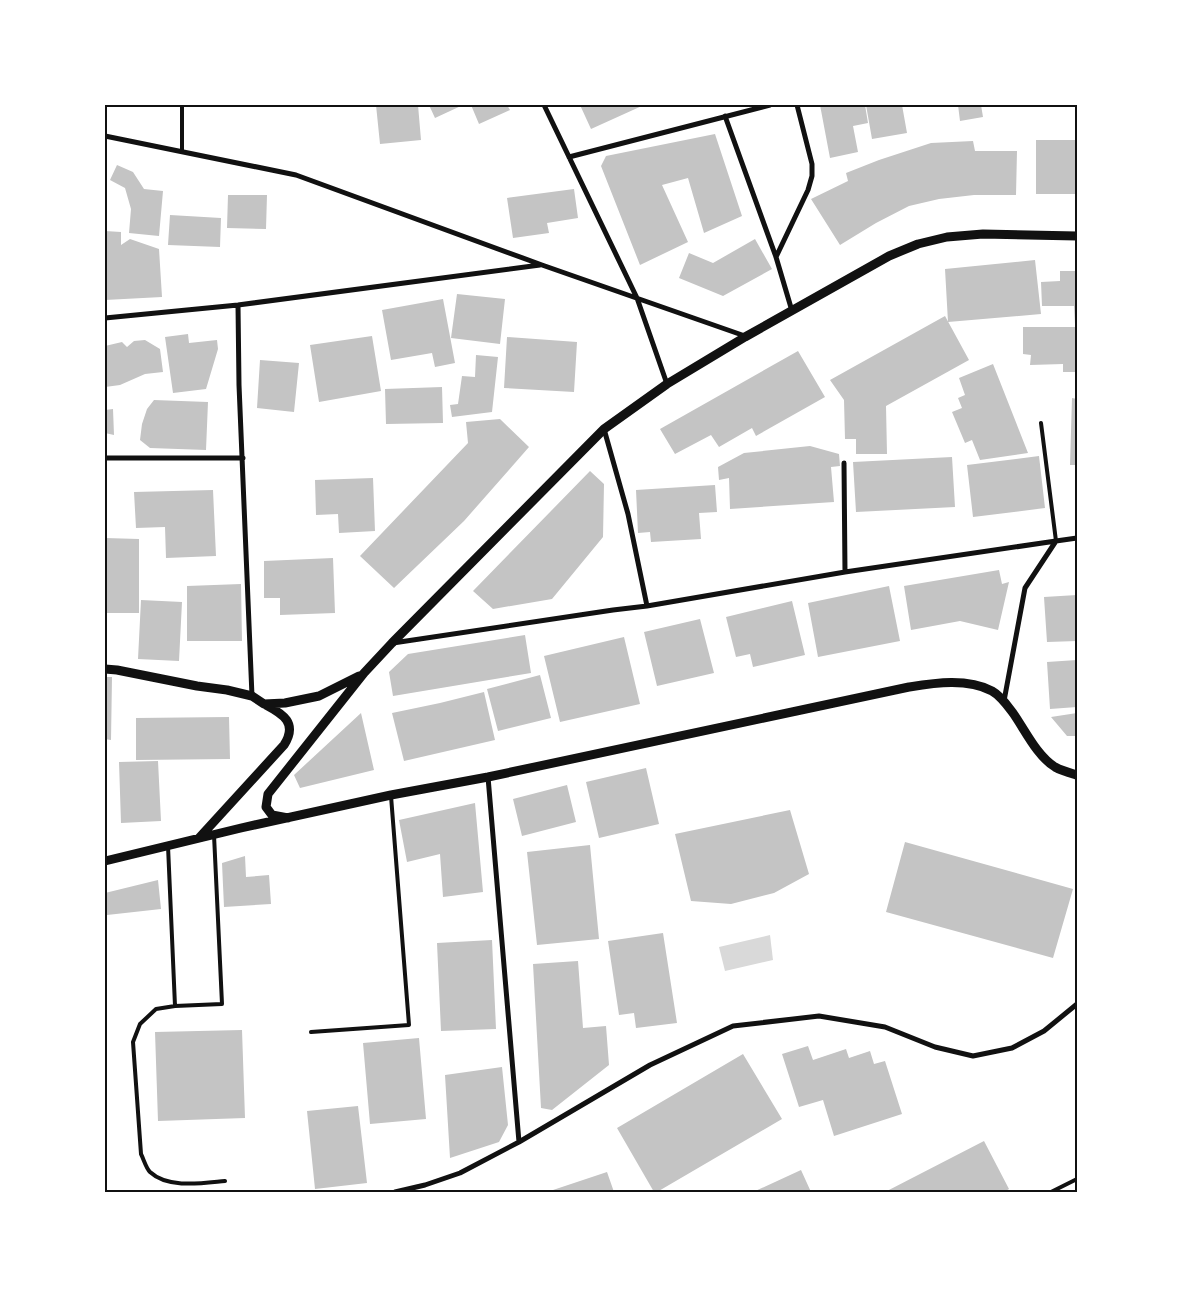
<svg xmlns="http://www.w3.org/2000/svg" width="1182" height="1297" font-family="Montserrat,sans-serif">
	<rect width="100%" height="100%" fill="#fff"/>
	<path fill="#d9d9d9" d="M 770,935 L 773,960 L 725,971 L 719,947 Z"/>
	<path fill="#c4c4c4" d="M 376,105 L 418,105 L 421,140 L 380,144 Z
		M 429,105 L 463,105 L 435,118 Z
		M 471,105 L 507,105 L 510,110 L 479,124 Z
		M 580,105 L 644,105 L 591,129 Z
		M 820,105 L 865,105 L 868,123 L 853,126 L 858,152 L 830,158 Z
		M 866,105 L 902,105 L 907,133 L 872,139 Z
		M 958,105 L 981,105 L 983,117 L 960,121 Z
		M 715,134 L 742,216 L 704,233 L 688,178 L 662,185 L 688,242 L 640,265 L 601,166 L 606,156 Z
		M 1036,140 L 1077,140 L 1077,194 L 1036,194 Z
		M 973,141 L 975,151 L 1017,151 L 1016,195 L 974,195 L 939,199 L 909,206 L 876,223 L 840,245 L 811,199 L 848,181 L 846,173 L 879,160 L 931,143 Z
		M 117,165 L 133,172 L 144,189 L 163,191 L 159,236 L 129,233 L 131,209 L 125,188 L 110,180 Z
		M 574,189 L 578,218 L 547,223 L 549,233 L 513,238 L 507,198 Z
		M 228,195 L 267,195 L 266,229 L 227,228 Z
		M 170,215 L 221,218 L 220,247 L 168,245 Z
		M 105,231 L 121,232 L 121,245 L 130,239 L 159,249 L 162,297 L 105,300 Z
		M 755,239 L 772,269 L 723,296 L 679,278 L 689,253 L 713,263 Z
		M 1035,260 L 1041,314 L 948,322 L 945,269 Z
		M 1060,271 L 1077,271 L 1077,324 L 1075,324 L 1074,306 L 1042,306 L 1041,282 L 1060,281 Z
		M 457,294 L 505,299 L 500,344 L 451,338 Z
		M 443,299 L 455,363 L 435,367 L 432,353 L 391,360 L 382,310 Z
		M 945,316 L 969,360 L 886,406 L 887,454 L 856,454 L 856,439 L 845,439 L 844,400 L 830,380 Z
		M 1023,327 L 1077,327 L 1077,372 L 1063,372 L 1063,364 L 1030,365 L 1031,355 L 1023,354 Z
		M 188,334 L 189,343 L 217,340 L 218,349 L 206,389 L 173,393 L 165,337 Z
		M 372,336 L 381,391 L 319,402 L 310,345 Z
		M 507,337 L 577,342 L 574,392 L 504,388 Z
		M 145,340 L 160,349 L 163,372 L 145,374 L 120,385 L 105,387 L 105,346 L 122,342 L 127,347 L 134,341 Z
		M 798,351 L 825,397 L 756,436 L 752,428 L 719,447 L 711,435 L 675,454 L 660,429 Z
		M 476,355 L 498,357 L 492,412 L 452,417 L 450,405 L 458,404 L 462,376 L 475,377 Z
		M 260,360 L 299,363 L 294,412 L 257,408 Z
		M 993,364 L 1028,453 L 980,460 L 972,440 L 965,443 L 952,412 L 962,408 L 958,398 L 965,395 L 959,378 Z
		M 442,387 L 443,423 L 386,424 L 385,389 Z
		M 1072,398 L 1077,399 L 1077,465 L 1070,465 Z
		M 154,400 L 208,402 L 206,450 L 150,448 L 140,440 L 142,424 L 147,409 Z
		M 113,409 L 114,435 L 105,433 L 105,410 Z
		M 500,419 L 529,447 L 464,521 L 394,588 L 360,556 L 468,443 L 466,422 Z
		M 810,446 L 839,454 L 840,466 L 831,467 L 834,502 L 730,509 L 729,478 L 719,480 L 718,467 L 744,453 Z
		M 1039,456 L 1045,508 L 973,517 L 967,465 Z
		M 952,457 L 955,507 L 856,512 L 853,462 Z
		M 590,471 L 604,484 L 603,537 L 552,599 L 493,609 L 473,591 Z
		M 373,478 L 375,531 L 339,533 L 338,514 L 316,515 L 315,480 Z
		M 715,485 L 717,512 L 699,513 L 701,539 L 651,542 L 650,532 L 638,533 L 636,490 Z
		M 213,490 L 216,556 L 166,558 L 165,527 L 136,528 L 134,492 Z
		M 105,538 L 139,539 L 139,613 L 105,613 Z
		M 333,558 L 335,613 L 280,615 L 280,598 L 264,598 L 264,561 Z
		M 999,570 L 1002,584 L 1009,582 L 998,630 L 960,621 L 911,630 L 904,586 Z
		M 241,584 L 242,641 L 187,641 L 187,586 Z
		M 889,586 L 900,641 L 818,657 L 808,603 Z
		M 1077,595 L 1077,641 L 1047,642 L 1044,597 Z
		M 141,600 L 182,602 L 179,661 L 138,659 Z
		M 792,601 L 805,655 L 753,667 L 750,654 L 736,657 L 726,617 Z
		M 700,619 L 714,673 L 657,686 L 644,632 Z
		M 525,635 L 531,673 L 393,696 L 389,672 L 408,654 Z
		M 624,637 L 640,704 L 560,722 L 544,656 Z
		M 1077,660 L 1077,707 L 1050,709 L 1047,662 Z
		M 540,675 L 551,718 L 498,731 L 487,689 Z
		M 105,677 L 112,677 L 111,740 L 105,739 Z
		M 484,692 L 495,740 L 404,761 L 392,713 L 440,703 Z
		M 361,713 L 374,770 L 300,788 L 294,775 Z
		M 1077,713 L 1077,736 L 1067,736 L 1051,717 Z
		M 229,717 L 230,759 L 136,760 L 136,718 Z
		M 158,761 L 161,821 L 121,823 L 119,762 Z
		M 646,768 L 659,824 L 599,838 L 586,782 Z
		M 567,785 L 576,822 L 522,836 L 513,799 Z
		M 475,803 L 483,892 L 443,897 L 440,854 L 407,862 L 399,820 Z
		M 790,810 L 809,874 L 774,893 L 731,904 L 691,901 L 675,834 Z
		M 905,842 L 1073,889 L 1053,958 L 886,912 Z
		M 590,845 L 599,939 L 537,945 L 527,852 Z
		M 245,856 L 246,877 L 269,875 L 271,904 L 224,907 L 222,863 Z
		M 158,880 L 161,909 L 107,915 L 105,893 Z
		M 663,933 L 677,1023 L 636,1028 L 634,1013 L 619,1015 L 608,941 Z
		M 492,940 L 496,1029 L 441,1031 L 437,943 Z
		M 578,961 L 583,1028 L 606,1026 L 609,1065 L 552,1110 L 541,1108 L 533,964 Z
		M 242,1030 L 245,1118 L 158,1121 L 155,1032 Z
		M 419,1038 L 426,1119 L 370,1124 L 363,1043 Z
		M 808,1046 L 813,1060 L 846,1049 L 849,1058 L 870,1051 L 874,1064 L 885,1061 L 902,1114 L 834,1136 L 823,1100 L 799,1107 L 782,1054 Z
		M 743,1054 L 782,1119 L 657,1192 L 654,1192 L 617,1128 Z
		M 502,1067 L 508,1125 L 499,1142 L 450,1158 L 445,1075 Z
		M 358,1106 L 367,1183 L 315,1189 L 307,1111 Z
		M 984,1141 L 1009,1189 L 1004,1192 L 885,1192 Z
		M 801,1170 L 811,1192 L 753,1192 Z
		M 607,1172 L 614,1192 L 547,1192 Z"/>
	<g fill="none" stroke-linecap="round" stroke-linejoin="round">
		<path stroke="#111" stroke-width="4" d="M 182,152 L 182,105
			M 1041,423 L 1056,541
			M 168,846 L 175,1006 L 156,1009 L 140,1024 L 133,1042 L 141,1154 C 144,1160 146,1168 150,1172 C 168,1189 203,1183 225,1181
			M 175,1006 L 222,1004 L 214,835
			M 311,1032 L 409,1025 L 391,796
			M 1051,1192 L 1077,1179"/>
		<path stroke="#111" stroke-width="5" d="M 544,105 L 637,298 L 667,384
			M 725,116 L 776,257 L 792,311
			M 105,136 L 296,175 L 542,265 L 745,336
			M 569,157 L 770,105
			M 776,257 L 808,190 L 812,176 L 812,164 L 797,105
			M 238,305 L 239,385 L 252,696
			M 105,318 L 238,305 L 540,265
			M 604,429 L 628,514 L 647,606
			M 105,458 L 243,458
			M 844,463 L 845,572
			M 393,643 L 613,610 L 647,606 L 845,572 L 1056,541 L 1077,538
			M 1004,701 L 1025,588 L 1056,541
			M 488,777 L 519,1142
			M 395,1192 L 425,1185 L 460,1173 L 519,1142 L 650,1065 L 733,1026 L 819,1016 L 885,1027 L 935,1047 L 973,1056 L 1012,1048 L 1044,1031 L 1077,1004"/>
		<path stroke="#111" stroke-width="9" d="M 105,669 L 117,670 L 197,686 L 227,690 L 252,696 L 264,704 L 285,703 L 319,696 L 359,676
			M 288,818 L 272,815 L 266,807 L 268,794 L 364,673 L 392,643 L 604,429 L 667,384 L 745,337 L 889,256 L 918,244 L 947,237 L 983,234 L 1077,236
			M 199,838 L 284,745 C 298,723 283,714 266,705
			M 105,861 L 241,828 L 391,795 L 488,777 L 909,687 C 935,683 967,678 992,691 C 1001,696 1007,705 1013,713 C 1025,730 1037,756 1055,767 C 1062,771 1070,773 1077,775"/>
	</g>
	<rect width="1182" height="1297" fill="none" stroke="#ffffff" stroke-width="212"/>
	<rect x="106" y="106" width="970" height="1085" fill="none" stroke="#111" stroke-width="2"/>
</svg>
